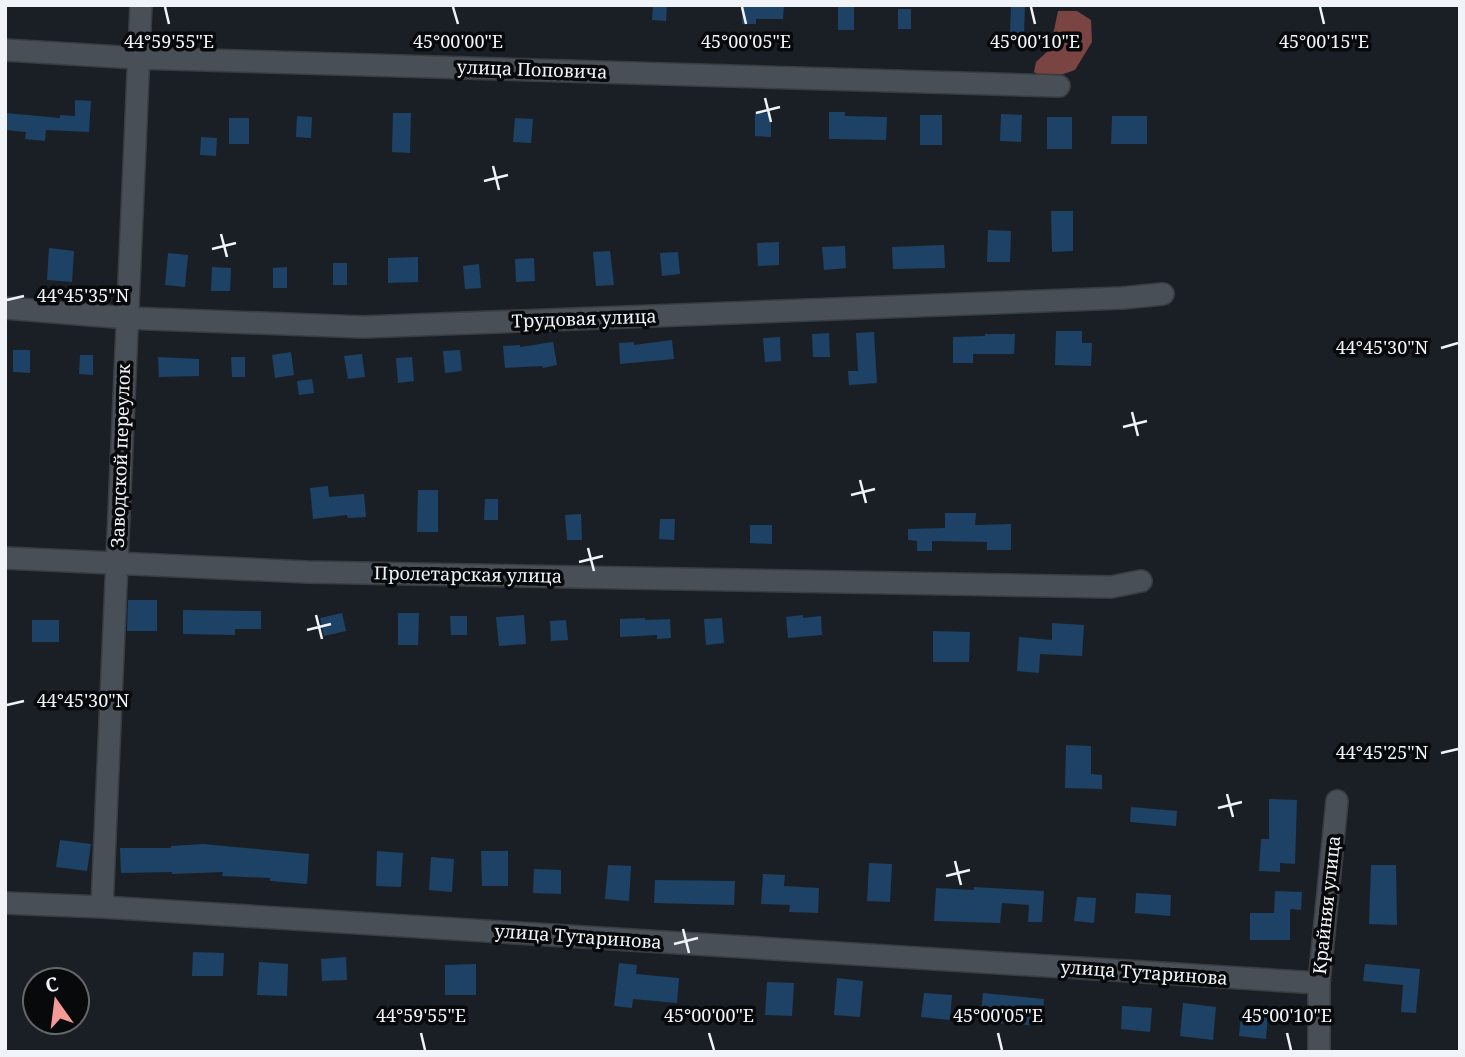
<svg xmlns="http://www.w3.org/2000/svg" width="1465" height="1057" font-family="'Noto Serif',serif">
	<rect width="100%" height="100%" fill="#1a1f25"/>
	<path fill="#7a4442" d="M 1058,11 L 1077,11 L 1091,20 L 1092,42 L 1075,70 L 1046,80 L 1034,72 L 1036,62 L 1050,49 Z"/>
	<path fill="#1e4266" d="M 653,5 L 667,5 L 666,21 L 652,20 Z
		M 742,5 L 784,5 L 783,19 L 756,19 L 756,24 L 742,24 Z
		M 838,5 L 854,5 L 854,30 L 838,30 Z
		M 1011,5 L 1025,5 L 1024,34 L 1010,34 Z
		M 898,9 L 911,9 L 911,29 L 898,29 Z
		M 75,100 L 91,101 L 89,132 L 46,130 L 45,141 L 25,139 L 26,132 L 5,130 L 5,113 L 60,118 L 60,115 L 75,116 Z
		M 755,112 L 771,113 L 771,137 L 755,136 Z
		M 829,112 L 845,112 L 845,116 L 887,117 L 886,140 L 829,139 Z
		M 393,113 L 411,113 L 410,153 L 392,152 Z
		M 1001,114 L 1022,115 L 1021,142 L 1000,141 Z
		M 920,115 L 942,115 L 942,145 L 920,145 Z
		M 297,116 L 312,117 L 311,138 L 296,137 Z
		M 1112,116 L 1147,116 L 1147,144 L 1111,144 Z
		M 1047,117 L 1072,117 L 1072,149 L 1047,149 Z
		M 229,118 L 249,118 L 249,144 L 229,144 Z
		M 515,118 L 533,119 L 531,143 L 513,142 Z
		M 201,137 L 217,138 L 216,156 L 200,155 Z
		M 1051,211 L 1073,211 L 1073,251 L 1052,252 Z
		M 988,230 L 1011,231 L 1010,262 L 987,262 Z
		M 779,242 L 779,265 L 758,266 L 757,243 Z
		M 944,245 L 945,268 L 893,269 L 892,247 Z
		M 845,246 L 846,268 L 824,270 L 822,247 Z
		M 49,248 L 74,251 L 72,282 L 47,280 Z
		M 610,251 L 614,285 L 596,286 L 593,252 Z
		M 678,252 L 680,274 L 662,276 L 660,253 Z
		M 168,253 L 188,255 L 185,287 L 165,285 Z
		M 418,257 L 418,282 L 388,283 L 388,258 Z
		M 534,258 L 535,281 L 516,282 L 515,259 Z
		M 333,263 L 347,263 L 347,285 L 333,285 Z
		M 479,264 L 481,288 L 465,289 L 463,266 Z
		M 212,267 L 231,268 L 230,291 L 211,291 Z
		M 287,267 L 287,288 L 273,288 L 273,268 Z
		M 1056,331 L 1082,331 L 1082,343 L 1092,343 L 1091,366 L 1055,365 Z
		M 874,332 L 877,383 L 849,385 L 848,371 L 858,371 L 856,333 Z
		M 829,333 L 830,357 L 813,357 L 812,334 Z
		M 985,334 L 1015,334 L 1014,354 L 973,354 L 973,363 L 953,363 L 953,337 L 985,336 Z
		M 780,337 L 781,361 L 765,362 L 763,338 Z
		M 672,340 L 674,359 L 620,364 L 619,343 L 634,342 L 634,345 Z
		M 553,342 L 557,365 L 543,368 L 542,366 L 505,368 L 503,346 L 520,345 L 520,347 Z
		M 13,350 L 30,350 L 30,373 L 13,372 Z
		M 460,350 L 462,371 L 445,373 L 443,351 Z
		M 291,352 L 294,375 L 275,378 L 272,355 Z
		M 362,354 L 365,377 L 348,379 L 344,356 Z
		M 80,355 L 93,355 L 93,375 L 79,374 Z
		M 158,357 L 199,359 L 199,376 L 159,377 Z
		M 231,357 L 245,357 L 245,377 L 232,377 Z
		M 412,357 L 414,381 L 398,383 L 396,358 Z
		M 312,379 L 314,393 L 299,395 L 297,381 Z
		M 328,486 L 329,497 L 364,494 L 366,517 L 348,518 L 347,515 L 313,519 L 310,488 Z
		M 418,490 L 438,490 L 438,532 L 417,532 Z
		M 485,499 L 498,499 L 498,520 L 484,520 Z
		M 945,513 L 976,513 L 975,525 L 1011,524 L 1011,550 L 987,550 L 987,542 L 932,541 L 932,551 L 917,551 L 917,541 L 908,540 L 908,529 L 945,528 Z
		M 581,514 L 582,540 L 567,540 L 565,515 Z
		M 660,519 L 675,519 L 674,540 L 659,539 Z
		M 750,525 L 772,525 L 772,544 L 750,543 Z
		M 128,600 L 157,600 L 157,631 L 127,631 Z
		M 183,610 L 261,611 L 261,629 L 235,629 L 235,635 L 183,634 Z
		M 342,613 L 346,631 L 324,636 L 320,618 Z
		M 398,613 L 419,613 L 418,645 L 398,645 Z
		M 524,615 L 526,644 L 499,646 L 496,617 Z
		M 803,615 L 803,618 L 821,616 L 822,635 L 788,638 L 786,617 Z
		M 450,616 L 467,616 L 467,635 L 451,635 Z
		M 645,618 L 645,620 L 670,619 L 671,638 L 657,639 L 657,635 L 620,637 L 620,619 Z
		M 722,618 L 724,643 L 706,645 L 704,619 Z
		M 32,620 L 59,620 L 59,642 L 32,642 Z
		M 566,620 L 568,640 L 551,641 L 550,621 Z
		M 1052,623 L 1084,625 L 1082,656 L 1040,654 L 1039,673 L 1017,671 L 1019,637 L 1052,640 Z
		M 933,631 L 970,632 L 969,662 L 933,662 Z
		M 1066,745 L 1091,746 L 1091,774 L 1102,775 L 1102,789 L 1065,788 Z
		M 1269,799 L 1297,800 L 1295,864 L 1280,863 L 1280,872 L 1259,871 L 1261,839 L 1269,839 Z
		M 1131,807 L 1177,811 L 1176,826 L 1130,822 Z
		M 60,840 L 91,844 L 87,871 L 56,867 Z
		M 203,844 L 309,854 L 307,884 L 270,881 L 270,878 L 222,876 L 223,872 L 172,874 L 172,872 L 121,873 L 120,848 L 171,848 L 171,846 Z
		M 377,851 L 403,853 L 401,887 L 376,886 Z
		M 481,851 L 508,851 L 508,886 L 482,886 Z
		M 431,857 L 454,859 L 452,892 L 429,890 Z
		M 869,863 L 892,864 L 890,902 L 867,901 Z
		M 608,865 L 631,866 L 629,901 L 605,899 Z
		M 1371,865 L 1396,865 L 1397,925 L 1369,924 Z
		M 534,869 L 561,870 L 561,894 L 533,893 Z
		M 763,874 L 785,875 L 784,886 L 819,888 L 818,913 L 789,912 L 790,905 L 761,904 Z
		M 655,880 L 735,881 L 734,905 L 654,903 Z
		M 974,887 L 1044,891 L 1042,922 L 1028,922 L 1029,905 L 1002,903 L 1000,923 L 934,921 L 936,888 L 974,890 Z
		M 1275,891 L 1302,892 L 1301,910 L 1290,909 L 1290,940 L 1250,940 L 1250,913 L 1274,913 Z
		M 1136,893 L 1171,895 L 1170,916 L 1135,913 Z
		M 1077,897 L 1096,898 L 1094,923 L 1074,921 Z
		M 193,952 L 224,953 L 223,976 L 192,976 Z
		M 346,957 L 347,980 L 322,981 L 321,959 Z
		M 259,962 L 288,964 L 287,996 L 257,995 Z
		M 619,963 L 637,965 L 636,974 L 679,978 L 677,1003 L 633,999 L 632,1008 L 614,1006 Z
		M 476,964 L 476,995 L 445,995 L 445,965 Z
		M 1365,964 L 1420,969 L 1416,1013 L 1401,1012 L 1403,985 L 1363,981 Z
		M 837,978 L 863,981 L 860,1017 L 834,1015 Z
		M 767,982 L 794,983 L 792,1016 L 765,1015 Z
		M 924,993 L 952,995 L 950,1020 L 921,1017 Z
		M 983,993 L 1044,999 L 1042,1026 L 980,1022 Z
		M 1183,1003 L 1216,1007 L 1213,1040 L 1180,1036 Z
		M 1122,1006 L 1152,1008 L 1150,1032 L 1121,1029 Z
		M 1241,1013 L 1268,1015 L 1266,1039 L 1239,1036 Z"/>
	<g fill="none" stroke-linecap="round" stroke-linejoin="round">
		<g stroke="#393d41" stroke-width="24">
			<path id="minor" d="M 5,50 L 137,58 L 1059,86
				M 5,308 L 127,318 L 363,327 L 1122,298 L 1163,294
				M 5,558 L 307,572 L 1111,587 L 1141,581
				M 5,903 L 102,907 L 1319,983
				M 102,907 L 141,5
				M 1319,1052 L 1319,983 L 1337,801"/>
		</g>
		<use href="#minor" stroke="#494f56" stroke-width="21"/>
	</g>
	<path fill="none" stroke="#f0f4f8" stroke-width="2.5" d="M 165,7 L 169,24M 453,7 L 458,24M 742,7 L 746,24M 1031,7 L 1035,24M 1320,7 L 1324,24M 765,98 L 771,122M 756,113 L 780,107M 493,166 L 499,190M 484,181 L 508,175M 221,234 L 227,257M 212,249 L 236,243M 7,300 L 24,296M 1441,348 L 1458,343M 1132,412 L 1138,436M 1123,427 L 1147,421M 860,480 L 866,503M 851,495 L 875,489M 588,548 L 594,571M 579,562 L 603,556M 316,615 L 322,639M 307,630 L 331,624M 7,705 L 24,701M 1441,753 L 1458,749M 1227,794 L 1233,817M 1218,808 L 1242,802M 955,861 L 961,885M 946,876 L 970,870M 683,929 L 689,953M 674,944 L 698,938M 421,1033 L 425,1050M 709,1033 L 714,1050M 998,1033 L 1002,1050M 1287,1033 L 1291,1050"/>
	<g text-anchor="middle" stroke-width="7" stroke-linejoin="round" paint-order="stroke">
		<g font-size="18" fill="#f0f4f8" stroke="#07090b">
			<text transform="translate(532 70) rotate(2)" y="6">улица Поповича</text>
			<text transform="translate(584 319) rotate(-2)" y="6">Трудовая улица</text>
			<text transform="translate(121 456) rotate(-88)" y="6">Заводской переулок</text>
			<text transform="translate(468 575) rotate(1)" y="6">Пролетарская улица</text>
			<text transform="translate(1327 905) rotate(-84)" y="6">Крайняя улица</text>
			<text transform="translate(578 937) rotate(4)" y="6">улица Тутаринова</text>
			<text transform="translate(1144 973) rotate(4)" y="6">улица Тутаринова</text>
		</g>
	</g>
	<g font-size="18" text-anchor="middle" fill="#f0f4f8" stroke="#07090b" stroke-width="7" stroke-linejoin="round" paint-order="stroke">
		<text x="169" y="48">44°59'55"E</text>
		<text x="458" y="48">45°00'00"E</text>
		<text x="746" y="48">45°00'05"E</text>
		<text x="1035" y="48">45°00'10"E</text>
		<text x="1324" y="48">45°00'15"E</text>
		<text x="83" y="302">44°45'35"N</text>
		<text x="1382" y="354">44°45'30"N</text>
		<text x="83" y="707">44°45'30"N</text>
		<text x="1382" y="759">44°45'25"N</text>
		<text x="421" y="1022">44°59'55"E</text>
		<text x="709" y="1022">45°00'00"E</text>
		<text x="998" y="1022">45°00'05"E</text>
		<text x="1287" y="1022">45°00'10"E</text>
	</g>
	<rect width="1465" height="1057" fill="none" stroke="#f0f4f8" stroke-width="14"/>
	<g transform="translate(56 1001) rotate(346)"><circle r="33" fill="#07090b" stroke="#64676a" stroke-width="2"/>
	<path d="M0-5L12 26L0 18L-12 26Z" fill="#f59b97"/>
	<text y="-10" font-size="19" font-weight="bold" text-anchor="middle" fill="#f0f4f8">С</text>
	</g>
</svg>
